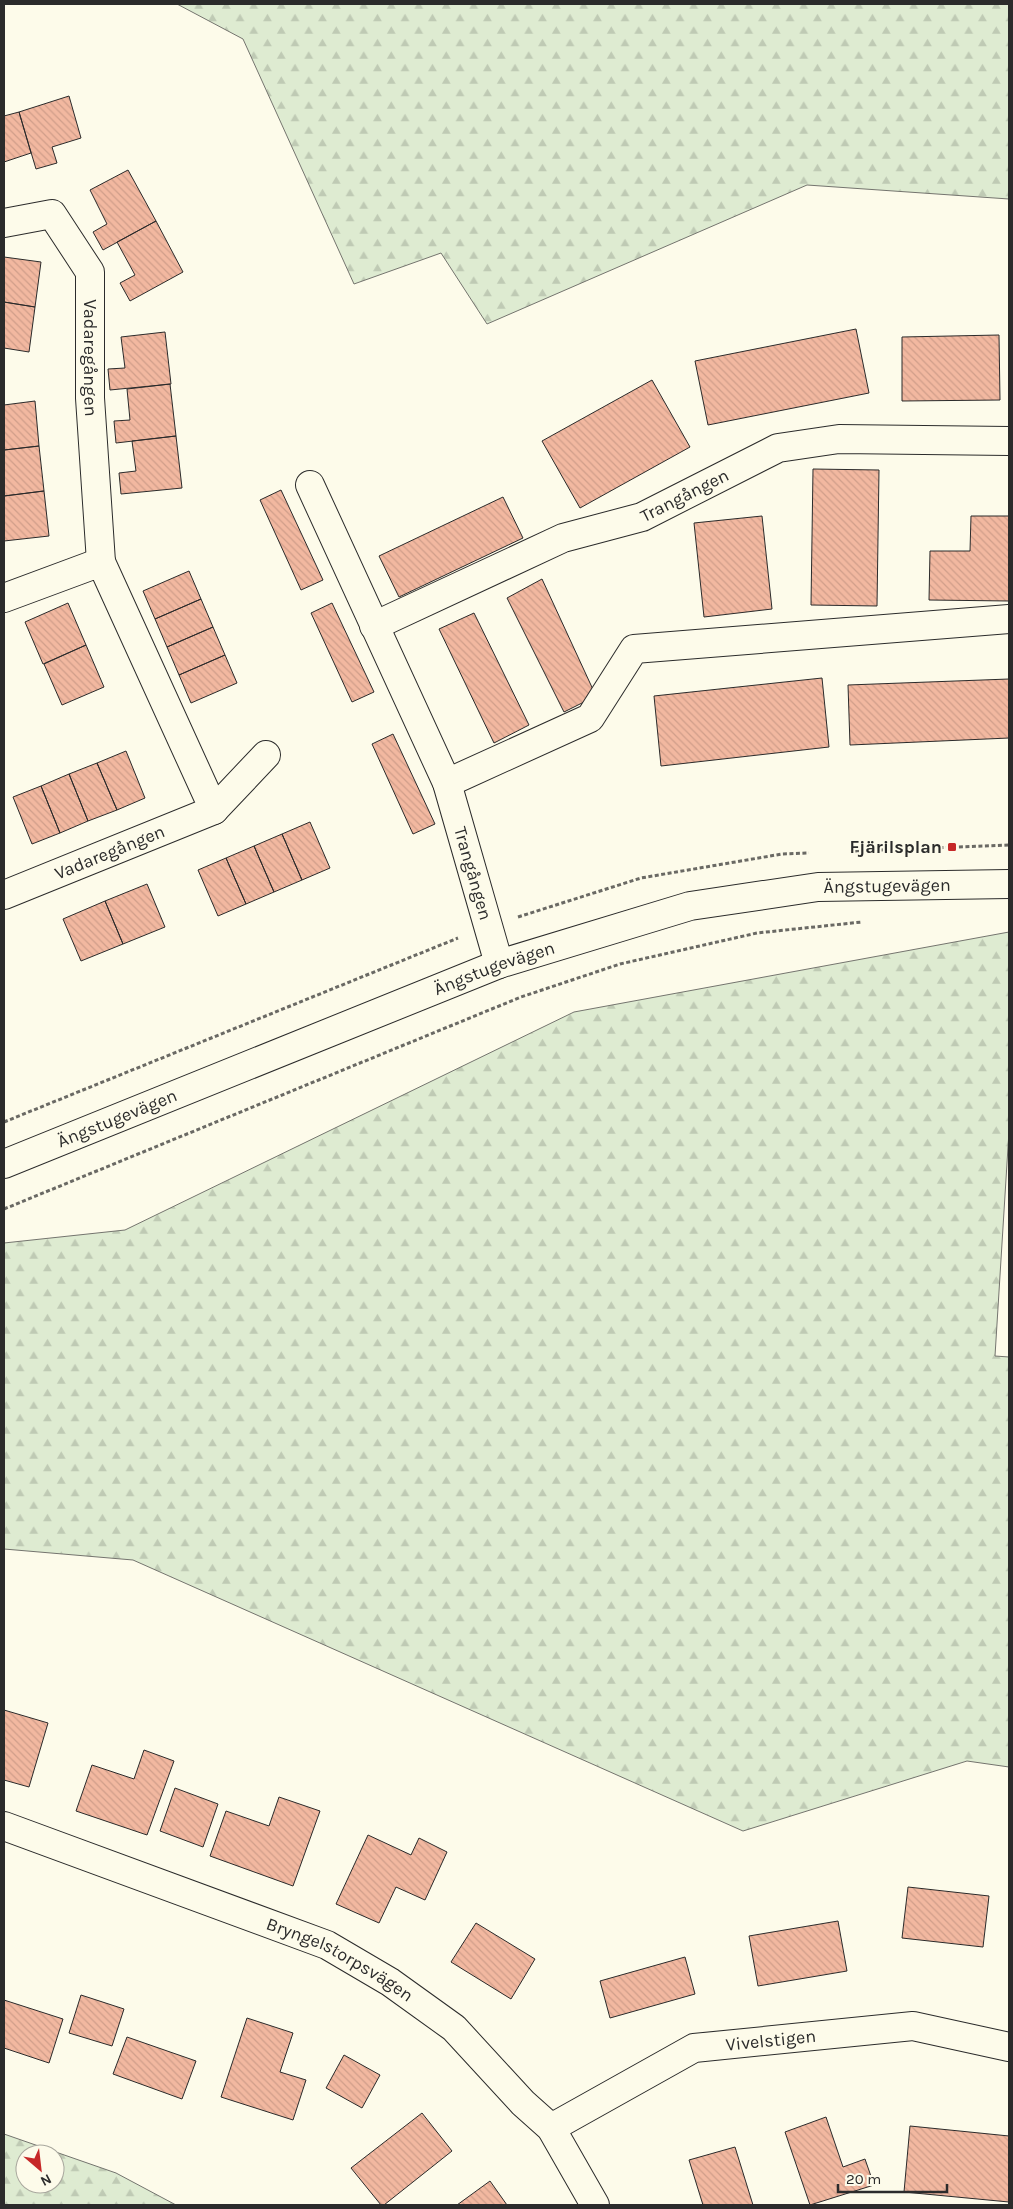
<svg xmlns="http://www.w3.org/2000/svg" width="1013" height="2209" font-family="Karla,sans-serif">
	<defs>
		<pattern id="forest-firs" width="22" height="20" patternUnits="userSpaceOnUse" patternTransform="scale(1.25)"><rect width="22" height="20" fill="#deebd1"/><path d="M5 1l3.5 6h-7zM16 11l3.5 6h-7z" fill="#bfcab4"/></pattern>
		<pattern id="building-back-hatch" width="6" height="6" patternUnits="userSpaceOnUse" patternTransform="scale(1.25)"><rect width="6" height="6" fill="#f2b8a0"/><path d="M-1 5l2 2M0 0l6 6M5-1l2 2" fill="none" stroke="#d09e8a"/></pattern>
	</defs>
	<rect width="100%" height="100%" fill="#fdfbea"/>
	<path fill="url(#forest-firs)" stroke="#74746e" fill-rule="evenodd" d="M 177,4 L 1009,4 L 1009,199 L 807,185 L 487,324 L 441,253 L 354,284 L 243,39 Z
		M 1009,932 L 1009,1131 L 995,1356 L 1009,1357 L 1009,1767 L 967,1761 L 743,1831 L 133,1560 L 4,1549 L 4,1243 L 125,1230 L 574,1012 Z
		M 4,2134 L 116,2173 L 176,2205 L 4,2205 ZM 25,2154 L 55,2154 L 55,2184 L 25,2184 Z"/>
	<path fill="url(#building-back-hatch)" stroke="#2b2b2b" d="M 69,96 L 81,138 L 52,147 L 57,163 L 36,169 L 19,112 Z
		M 19,112 L 31,153 L 4,162 L 4,116 Z
		M 128,170 L 156,221 L 103,250 L 93,232 L 107,224 L 90,190 Z
		M 156,221 L 183,272 L 130,301 L 120,283 L 135,275 L 117,242 Z
		M 4,257 L 41,262 L 35,307 L 4,302 Z
		M 4,302 L 35,307 L 29,352 L 4,348 Z
		M 856,329 L 869,393 L 708,425 L 695,361 Z
		M 165,332 L 171,384 L 110,390 L 108,369 L 125,368 L 121,337 Z
		M 999,335 L 1000,400 L 902,401 L 902,337 Z
		M 652,380 L 690,447 L 580,508 L 542,441 Z
		M 170,384 L 176,436 L 116,443 L 114,421 L 130,420 L 127,389 Z
		M 35,401 L 39,446 L 4,450 L 4,405 Z
		M 176,436 L 182,488 L 121,494 L 119,473 L 136,471 L 132,441 Z
		M 39,446 L 44,491 L 4,496 L 4,450 Z
		M 813,469 L 879,470 L 877,606 L 811,605 Z
		M 281,490 L 323,580 L 301,590 L 260,500 Z
		M 44,491 L 49,536 L 4,541 L 4,496 Z
		M 503,497 L 523,538 L 399,597 L 379,556 Z
		M 762,516 L 772,609 L 704,617 L 694,523 Z
		M 971,516 L 1009,516 L 1009,601 L 929,600 L 930,551 L 970,551 Z
		M 189,571 L 201,599 L 155,619 L 143,591 Z
		M 542,579 L 596,696 L 564,712 L 507,598 Z
		M 201,599 L 213,627 L 167,647 L 155,619 Z
		M 68,603 L 86,645 L 43,664 L 25,622 Z
		M 332,603 L 374,692 L 352,702 L 311,613 Z
		M 474,613 L 529,725 L 494,743 L 439,629 Z
		M 213,627 L 225,655 L 179,675 L 167,647 Z
		M 86,645 L 104,687 L 62,705 L 44,664 Z
		M 225,655 L 237,683 L 191,703 L 179,675 Z
		M 822,678 L 829,747 L 661,766 L 654,696 Z
		M 1009,679 L 1009,738 L 850,745 L 848,685 Z
		M 393,734 L 435,824 L 413,834 L 372,744 Z
		M 126,751 L 145,798 L 117,810 L 97,763 Z
		M 97,763 L 117,810 L 88,821 L 69,774 Z
		M 69,774 L 88,821 L 60,833 L 41,786 Z
		M 41,786 L 60,833 L 32,844 L 13,797 Z
		M 310,822 L 330,868 L 302,880 L 282,834 Z
		M 282,834 L 302,880 L 274,892 L 254,846 Z
		M 254,846 L 274,892 L 246,904 L 226,858 Z
		M 226,858 L 246,904 L 218,916 L 198,870 Z
		M 147,884 L 165,927 L 123,944 L 105,901 Z
		M 105,901 L 123,944 L 81,961 L 63,919 Z
		M 4,1710 L 48,1723 L 29,1787 L 4,1780 Z
		M 144,1750 L 174,1761 L 147,1835 L 76,1811 L 92,1765 L 134,1779 Z
		M 175,1788 L 218,1804 L 203,1847 L 160,1831 Z
		M 279,1797 L 320,1811 L 293,1886 L 210,1856 L 226,1811 L 269,1826 Z
		M 368,1835 L 411,1855 L 419,1838 L 447,1852 L 425,1900 L 396,1887 L 379,1923 L 336,1904 Z
		M 908,1887 L 989,1896 L 983,1947 L 902,1938 Z
		M 838,1921 L 847,1971 L 758,1986 L 749,1936 Z
		M 476,1923 L 535,1959 L 511,1999 L 451,1962 Z
		M 685,1957 L 695,1994 L 610,2018 L 600,1981 Z
		M 81,1995 L 124,2009 L 112,2046 L 69,2033 Z
		M 4,2000 L 63,2019 L 49,2063 L 4,2048 Z
		M 247,2018 L 293,2033 L 280,2072 L 306,2080 L 293,2120 L 221,2097 Z
		M 127,2037 L 196,2061 L 182,2099 L 113,2074 Z
		M 344,2055 L 380,2075 L 362,2108 L 326,2088 Z
		M 422,2113 L 452,2151 L 384,2205 L 381,2205 L 351,2168 Z
		M 826,2117 L 843,2167 L 865,2159 L 874,2185 L 810,2205 L 785,2132 Z
		M 910,2126 L 1009,2136 L 1009,2202 L 904,2192 Z
		M 735,2147 L 753,2205 L 703,2205 L 689,2160 Z
		M 490,2181 L 507,2205 L 457,2205 Z"/>
	<g fill="none" stroke-linecap="round" stroke-linejoin="round">
		<g stroke="#2b2b2b" stroke-width="30">
			<g id="street">
				<path id="s1" d="M 4,223 L 52,214 L 90,272 L 90,398 L 101,562"/>
				<path id="s2" d="M 310,485 L 447,783 L 499,964"/>
				<path d="M 4,598 L 101,562 L 214,810"/>
				<path id="s3" d="M 374,626 L 563,538 L 642,517 L 778,448 L 839,439 L 1009,441"/>
				<path d="M 447,783 L 590,718 L 634,649 L 1009,619"/>
				<path id="s4" d="M 4,895 L 214,810 L 266,755"/>
				<path id="s5" d="M 4,1826 L 327,1945 L 390,1982 L 454,2028 L 523,2103 L 551,2128 L 595,2205"/>
				<path id="s6" d="M 551,2128 L 694,2048 L 913,2026 L 1009,2047"/>
			</g>
		</g>
		<g stroke="#2b2b2b" stroke-width="30">
			<g id="secondary">
				<path id="s7" d="M 4,1164 L 499,964 L 690,906 L 818,887 L 1009,884"/>
			</g>
		</g>
		<path stroke="#6a6964" stroke-width="3" stroke-dasharray="4 2.5" stroke-linecap="butt" d="M 855,851 L 1009,845
			M 518,917 L 641,878 L 782,854 L 809,853
			M 4,1122 L 458,938
			M 4,1209 L 521,997 L 620,964 L 757,933 L 862,922"/>
		<use href="#street" stroke="#fdfbea" stroke-width="28"/>
		<use href="#secondary" stroke="#fdfbea" stroke-width="28"/>
	</g>
	<rect fill="#c62828" stroke="#fdfbea" stroke-width="2" x="947" y="842" width="10" height="10" rx="2.5"/>
	<g text-anchor="middle" stroke-width="4" stroke-linejoin="round" paint-order="stroke">
		<g font-size="18" fill="#2b2b2b" stroke="#fdfbea">
			<text dy="6" stroke="none"><textPath href="#s1" startOffset="204">Vadaregången</textPath></text>
			<text dy="6" stroke="none"><textPath href="#s3" startOffset="338">Trangången</textPath></text>
			<text dy="6" stroke="none"><textPath href="#s4" startOffset="114">Vadaregången</textPath></text>
			<text dy="6" stroke="none"><textPath href="#s2" startOffset="422">Trangången</textPath></text>
			<text dy="6" stroke="none"><textPath href="#s7" startOffset="932">Ängstugevägen</textPath></text>
			<text dy="6" stroke="none"><textPath href="#s7" startOffset="528">Ängstugevägen</textPath></text>
			<text dy="6" stroke="none"><textPath href="#s7" startOffset="122">Ängstugevägen</textPath></text>
			<text dy="6" stroke="none"><textPath href="#s5" startOffset="362">Bryngelstorpsvägen</textPath></text>
			<text dy="6" stroke="none"><textPath href="#s6" startOffset="241">Vivelstigen</textPath></text>
		</g>
		<g font-size="18" font-weight="bold" fill="#2b2b2b" stroke="#fdfbea" text-anchor="end">
			<text x="942" y="853">Fjärilsplan</text>
		</g>
	</g>
	<rect width="1013" height="2209" fill="none" stroke="#2b2b2b" stroke-width="10"/>
	<g transform="translate(40 2169) rotate(152)"><circle r="24" fill="#fdfbea" stroke="#a9a89e"/>
	<path d="M0-4L9 19L0 12L-9 19Z" fill="#c62828"/>
	<text y="-8" font-size="14" font-weight="bold" text-anchor="middle" fill="#2b2b2b">N</text>
	</g>
	<path d="M838 2184v8h109v-8" fill="none" stroke="#2b2b2b" stroke-width="2.5"/>
	<text x="846" y="2184" font-size="15" fill="#2b2b2b" stroke="#fdfbea" stroke-width="4" paint-order="stroke">20 m</text>
</svg>
